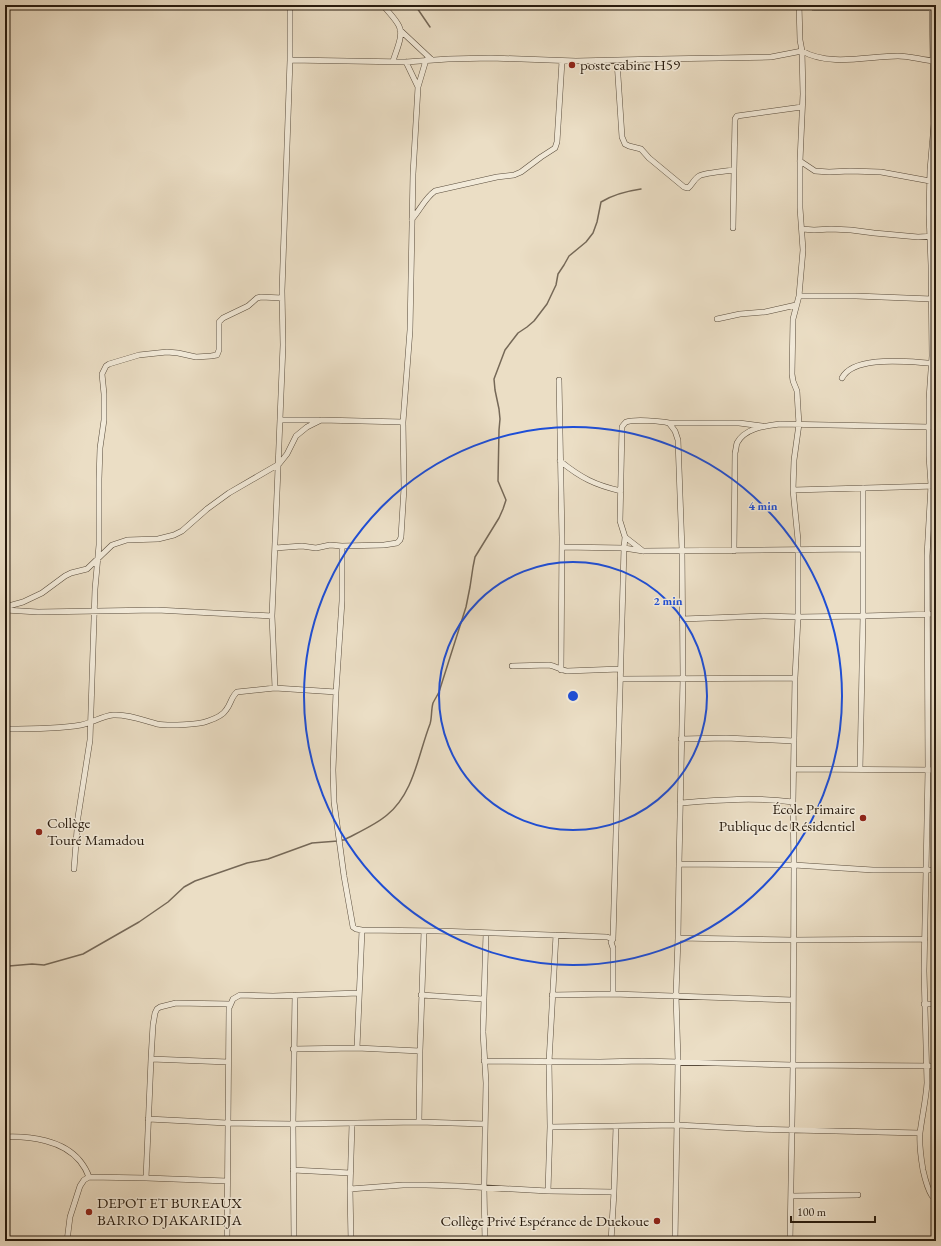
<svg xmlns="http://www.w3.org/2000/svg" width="941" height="1246" font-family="'EB Garamond',serif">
	<rect width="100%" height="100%" fill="#ebdec5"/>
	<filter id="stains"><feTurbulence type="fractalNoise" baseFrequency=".005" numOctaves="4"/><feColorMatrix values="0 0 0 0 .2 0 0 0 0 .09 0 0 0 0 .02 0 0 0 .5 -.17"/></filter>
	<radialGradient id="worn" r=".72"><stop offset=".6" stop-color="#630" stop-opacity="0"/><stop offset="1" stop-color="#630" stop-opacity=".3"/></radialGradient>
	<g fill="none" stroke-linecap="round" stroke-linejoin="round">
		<path stroke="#756857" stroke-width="1.5" d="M 415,5 L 430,27
			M 341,840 L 344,840 C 357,833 377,824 387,815 C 414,793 418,755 430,724 C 432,718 431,710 433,703 C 435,699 437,696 439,692 L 466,607 L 470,587 L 473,567 L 475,557 L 499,518 L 503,509 L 506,500 L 498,481 L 499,430 L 500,419 L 499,409 L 495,390 L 494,379 L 505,350 L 518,333 L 527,327 L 534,321 L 547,304 L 556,285 L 558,274 L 564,265 L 569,256 L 586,242 L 593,233 L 597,222 L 601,202 C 614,194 627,191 641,189
			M 5,965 L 9,966 L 32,964 L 44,965 L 83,954 L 139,922 L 168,902 L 184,887 L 195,881 L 247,863 L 268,859 L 312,843 L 338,841"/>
		<g stroke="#594c3c" stroke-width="6">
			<path id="minor" d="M 290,5 L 290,60 L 282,291 L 283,345 L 272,616 L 275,688 L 336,692
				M 383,5 C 388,12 395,18 399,26 C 404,35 396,51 393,61
				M 799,5 L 800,40 L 802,51 C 830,67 868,56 898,56 C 910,56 922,60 935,61
				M 809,5 L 814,8 L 932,8
				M 932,5 L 934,124 L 930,170 L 929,214 L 931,265 L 932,356 L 929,399 L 929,456 L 931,485 L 927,556 L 928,770 L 924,971 L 927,1083 C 926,1100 922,1116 920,1133 C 919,1145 921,1158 923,1170 C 925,1179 927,1188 932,1196 L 936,1196
				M 400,30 L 432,60
				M 290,60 L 406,62 L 448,59 L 491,58 L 576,61 L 660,59 L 771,57 L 802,51 L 803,94 L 800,161 L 800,208 L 803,250 L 799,296 L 793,319 L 792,374 L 793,381 L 797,391 L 798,409 L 799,424 L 794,460 L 793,490 L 798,540 L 798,617 L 795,678 L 793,802 L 794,865 L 793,1065 L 790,1241
				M 617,61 L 622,137 L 625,144 L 629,146 L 641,149 L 649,158 L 684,187 L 688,188 C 692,185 694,179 699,176 C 704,173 727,171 734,170 L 735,119 L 737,116 L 802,107
				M 418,87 L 426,60
				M 800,161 L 815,171 L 829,172 L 850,171 L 881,172 L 930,181
				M 412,219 C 420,210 425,198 435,191 L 497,177 L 514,175 L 521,172 L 541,157 L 555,148 L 557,142 L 562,61
				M 733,228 L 734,170
				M 802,229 L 814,230 L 831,229 L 851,230 L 874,233 L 918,237 L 936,236
				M 799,296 L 856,296 L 932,299
				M 717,319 L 740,314 L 765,312 L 796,305
				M 842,378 C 854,355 908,362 931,363
				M 559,380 L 562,538 L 561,670
				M 280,420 L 319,420
				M 669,423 L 739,423 L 762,426
				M 560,461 C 581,478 595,485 621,491
				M 793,490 L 936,486
				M 342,546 L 342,601 L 336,692 L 333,770 L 334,802 L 344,876 L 353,927 L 356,929 L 362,930 L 438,931 L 607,937 L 613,939 L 611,942 L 613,948 L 613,994
				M 562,547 L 624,548 L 643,551 L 863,549
				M 275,548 L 302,546 L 316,548 L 330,545 L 342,546 L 384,545 L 397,543 L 400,540 L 401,537 L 404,488 L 403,422 L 410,330 L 413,174 L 418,87 L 406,62
				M 643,551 L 625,537 L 620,521 L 622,427 C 622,426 625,423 626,422 C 634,419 661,421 669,423 L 675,431 L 678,440 L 682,550 L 683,678 L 679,864 L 678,938 L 676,995 L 678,1061 L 675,1241
				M 734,551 L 735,453 C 736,450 736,446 737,443 C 745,428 765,426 780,424 L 929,427 L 936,426
				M 5,607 L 23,602 L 42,593 L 65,576 L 71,573 L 87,569 L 112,545 L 127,540 L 158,539 L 174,535 L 182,531 L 207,509 L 229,493 L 279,464 L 287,454 L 296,436 L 307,427 L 321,420 L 403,422
				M 5,610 L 38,612 L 157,610 L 272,616
				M 682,619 L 764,616 L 798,617 L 863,616 L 936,614
				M 512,666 L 549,665 C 556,666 560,670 567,671 L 620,669
				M 620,679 L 795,678
				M 5,729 C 29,729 58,729 81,725 C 92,723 102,716 113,715 C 128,714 142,720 157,724 C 168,726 198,725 208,721 C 214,719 223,715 226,710 C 231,704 231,697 237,692 L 275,688
				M 681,739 L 726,738 L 794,741
				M 794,769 L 936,770
				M 860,769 L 863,616 L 863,488
				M 680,803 C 718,800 755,797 793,802
				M 679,864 L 794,865 L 873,870 L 936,870
				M 74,869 L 78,817 L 90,740 L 95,589 L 99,545 L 99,479 L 100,448 L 104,420 L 104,394 L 102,374 L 106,366 L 109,364 L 139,355 L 167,352 L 178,353 L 196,357 L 211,356 L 217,355 L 219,350 L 219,322 L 223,318 L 248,306 L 257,298 L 261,297 L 282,298
				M 678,938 L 793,940 L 925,939
				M 613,939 L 624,548 L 625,537
				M 421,995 L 483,999
				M 552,995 L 613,994 L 793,1000
				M 924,1004 L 936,1004
				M 357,1048 L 362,930
				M 293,1049 L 357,1048 L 420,1051
				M 151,1059 L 228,1062
				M 484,1061 L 600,1062 L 642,1061 L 793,1065 L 936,1066
				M 148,1119 L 227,1123 L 293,1124 L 419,1122 L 485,1124
				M 419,1122 L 420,1051 L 424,931
				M 550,1127 L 677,1125 L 756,1129 L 920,1133
				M 5,1137 C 30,1136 63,1140 80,1161 C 84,1166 87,1171 89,1177
				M 293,1170 L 350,1173
				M 146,1178 L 151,1059 L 153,1025 L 155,1013 L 157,1009 L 160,1007 L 176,1003 L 230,1004
				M 350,1189 L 403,1185 L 426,1185 L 458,1186 L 548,1191 L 614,1192
				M 548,1191 L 550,1127 L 549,1062 L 556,935
				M 792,1196 L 858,1195
				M 67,1241 L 70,1217 L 80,1186 L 84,1180 L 89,1177 L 146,1178 L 227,1181
				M 227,1241 L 229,1008 L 233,999 L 240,995 L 273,996 L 359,993
				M 294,1241 L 293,1124 L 295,995
				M 351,1241 L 350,1189 L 352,1124
				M 485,1241 L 484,1187 L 486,1083 L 483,1032 L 486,933
				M 611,1241 L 614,1192 L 616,1126"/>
		</g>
		<use href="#minor" stroke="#f2ead9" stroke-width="5"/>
	</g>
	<g fill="none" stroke="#1d4ed8" stroke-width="2">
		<circle cx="573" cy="696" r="134"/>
		<circle cx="573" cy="696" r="269"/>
	</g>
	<g fill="#8f2418" stroke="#f2ead9" stroke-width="1.5">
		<circle cx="572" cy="65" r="4"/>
		<circle cx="863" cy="818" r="4"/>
		<circle cx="39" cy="832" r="4"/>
		<circle cx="89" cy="1212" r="4"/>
		<circle cx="657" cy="1221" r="4"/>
	</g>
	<g text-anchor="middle" stroke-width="3" stroke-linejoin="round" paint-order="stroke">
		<g font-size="15" fill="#281b0e" stroke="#f2ead9" text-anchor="start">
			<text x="580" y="70">poste cabine H59</text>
			<text x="855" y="814" text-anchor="end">École Primaire<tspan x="855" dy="17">Publique de Résidentiel</tspan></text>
			<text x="47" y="828">Collège<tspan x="47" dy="17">Touré Mamadou</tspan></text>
			<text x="97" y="1208">DEPOT ET BUREAUX<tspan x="97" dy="17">BARRO DJAKARIDJA</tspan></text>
			<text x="649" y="1226" text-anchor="end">Collège Privé Espérance de Duekoue</text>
		</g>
	</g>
	<circle cx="573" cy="696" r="6" fill="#1d4ed8" stroke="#f2ead9" stroke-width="2"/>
	<g font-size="12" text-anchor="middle" font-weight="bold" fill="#1d4ed8" stroke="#f2ead9" stroke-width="3" stroke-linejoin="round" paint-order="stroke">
		<text x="763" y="510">4 min</text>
		<text x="668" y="605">2 min</text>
	</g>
	<rect width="941" height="1246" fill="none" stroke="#ebdec5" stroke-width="20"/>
	<rect x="6" y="6" width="929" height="1234" fill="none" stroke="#281b0e" stroke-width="2"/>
	<rect x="10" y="10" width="921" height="1226" fill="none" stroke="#281b0e"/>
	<path d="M791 1216v6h84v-6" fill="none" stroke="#281b0e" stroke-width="2"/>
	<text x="797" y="1216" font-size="12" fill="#281b0e" stroke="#f2ead9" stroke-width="3" paint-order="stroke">100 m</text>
	<rect width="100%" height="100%" filter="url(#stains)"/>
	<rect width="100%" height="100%" fill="url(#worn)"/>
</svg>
